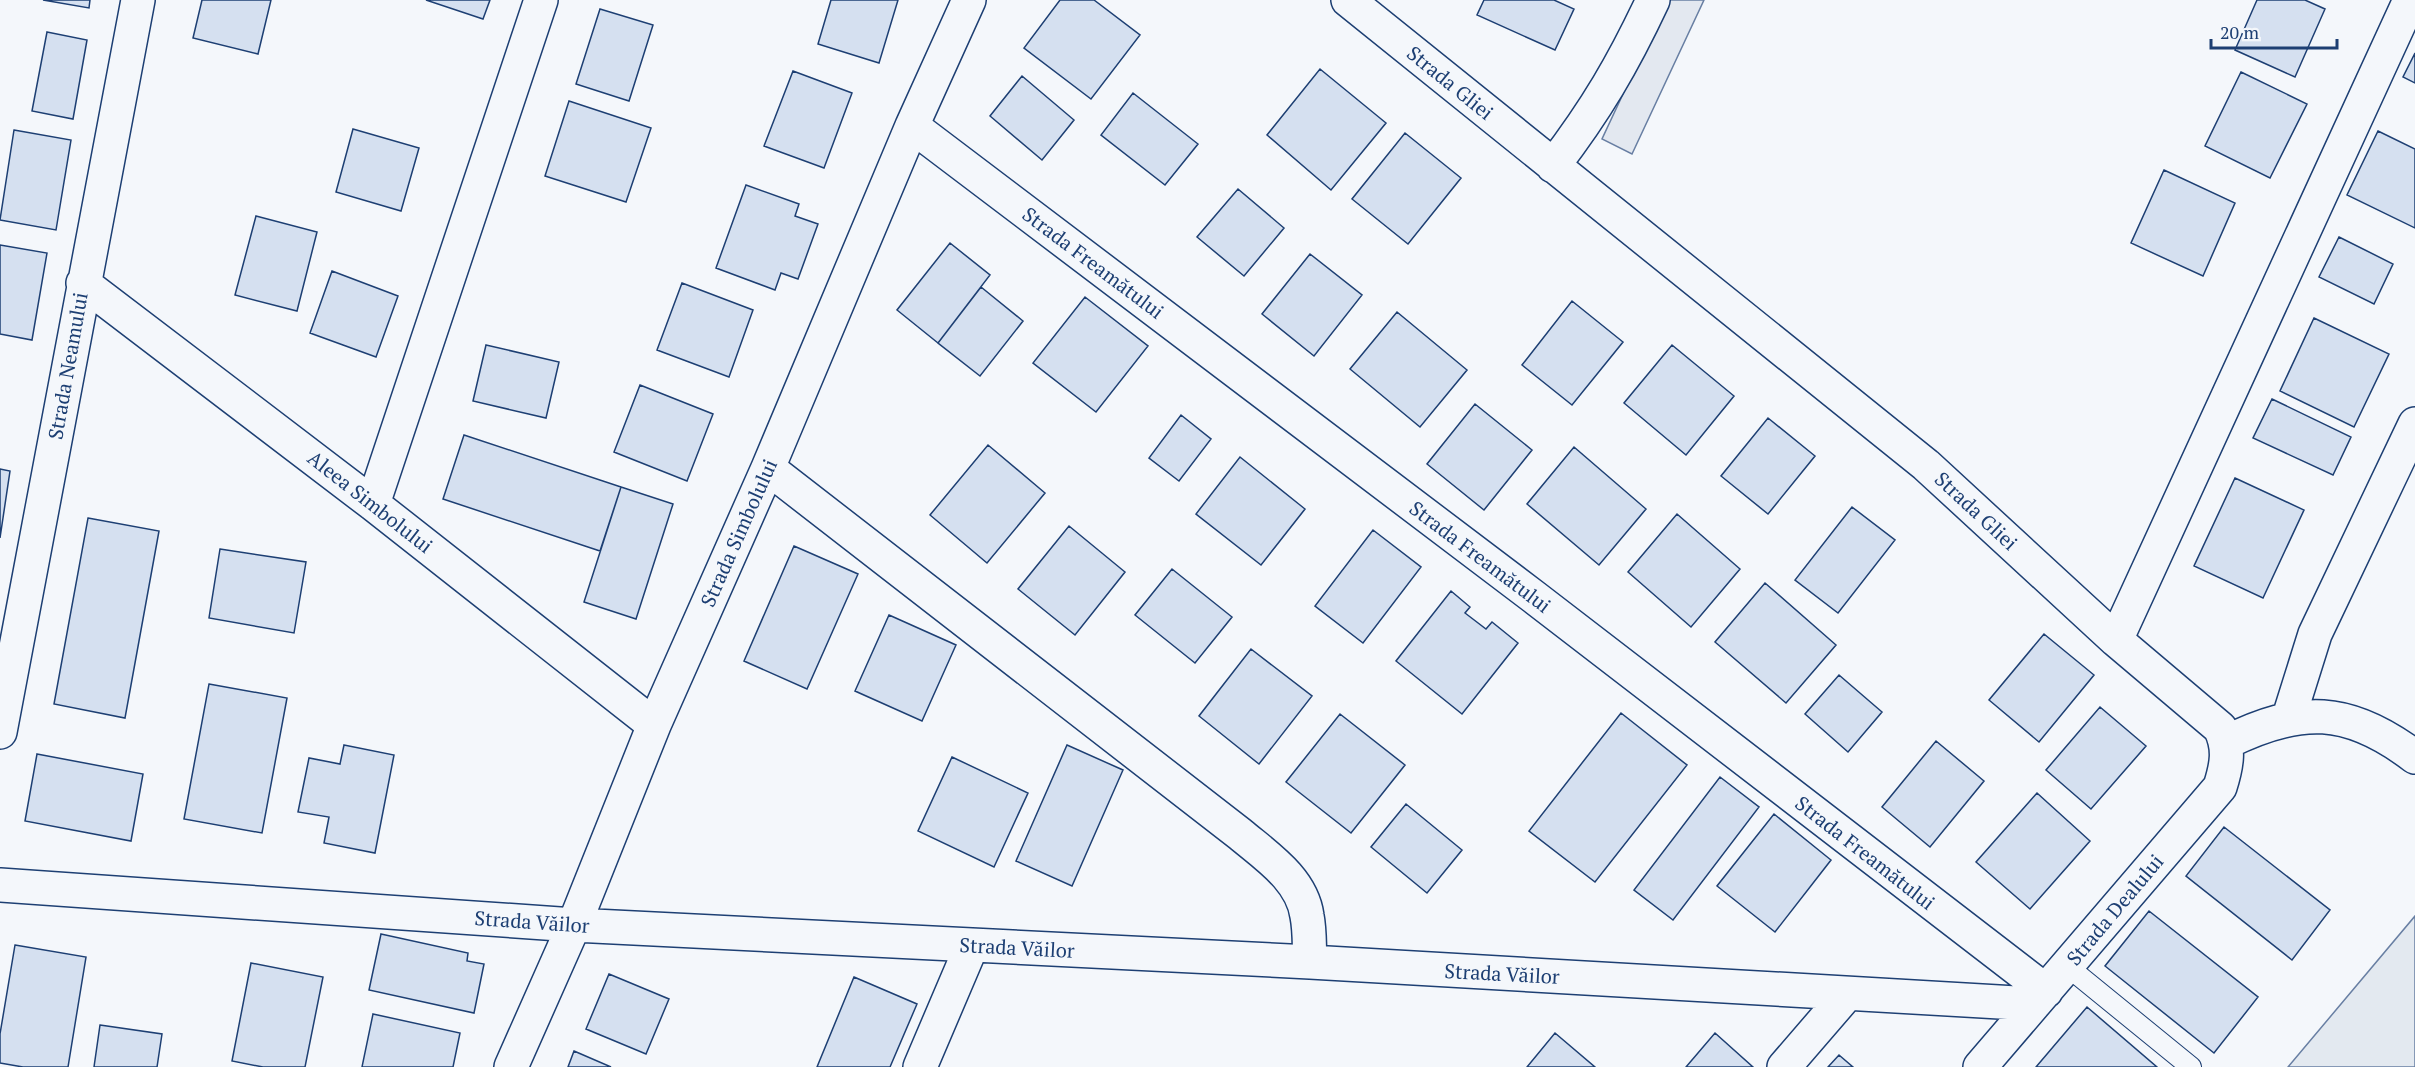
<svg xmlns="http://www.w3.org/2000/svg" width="2415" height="1067" font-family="'PT Serif',serif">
	<rect width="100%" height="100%" fill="#f4f7fb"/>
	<path fill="#e3e9f0" stroke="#687fa3" stroke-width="1.5" d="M 2415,916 L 2415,1067 L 2288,1067 Z"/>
	<path fill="#e3e8f0" stroke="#687fa3" stroke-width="1.5" d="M 1667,0 L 1704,0 L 1632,154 L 1602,139 Z"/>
	<path fill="#d5e0f0" stroke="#1d3f73" stroke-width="1.5" d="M 43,0 L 90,0 L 89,8 Z
		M 202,0 L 271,0 L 258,54 L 193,38 Z
		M 426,0 L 490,0 L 483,19 Z
		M 831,0 L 898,0 L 879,63 L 818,44 Z
		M 1060,0 L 1094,0 L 1140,35 L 1091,99 L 1024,48 Z
		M 1484,0 L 1554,0 L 1574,9 L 1555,50 L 1477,15 Z
		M 2257,0 L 2305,0 L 2325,9 L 2295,77 L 2235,50 Z
		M 600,9 L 653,25 L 629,101 L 576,84 Z
		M 47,32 L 87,40 L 73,119 L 32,111 Z
		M 2415,53 L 2415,83 L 2403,77 Z
		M 1320,69 L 1386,123 L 1331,190 L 1267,135 Z
		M 793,71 L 852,93 L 824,168 L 764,146 Z
		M 2241,72 L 2307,104 L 2270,178 L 2205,146 Z
		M 1022,76 L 1074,120 L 1042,160 L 990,116 Z
		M 1133,93 L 1198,144 L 1165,185 L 1101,135 Z
		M 569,101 L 651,128 L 626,202 L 545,176 Z
		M 353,129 L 419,148 L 401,211 L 336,192 Z
		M 14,130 L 71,140 L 56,230 L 0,220 Z
		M 2378,131 L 2415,149 L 2415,228 L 2347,195 Z
		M 1405,133 L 1461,178 L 1408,244 L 1352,199 Z
		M 2164,170 L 2235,203 L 2203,276 L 2131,243 Z
		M 746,185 L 799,204 L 795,216 L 818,224 L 798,279 L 781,273 L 775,290 L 716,268 Z
		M 1238,189 L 1284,228 L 1244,276 L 1197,237 Z
		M 256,216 L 317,232 L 297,311 L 235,295 Z
		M 2339,237 L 2393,264 L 2374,304 L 2319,277 Z
		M 950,243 L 990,275 L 938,343 L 897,310 Z
		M 0,245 L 47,253 L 32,340 L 0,334 Z
		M 1310,254 L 1362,295 L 1314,356 L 1262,314 Z
		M 332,271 L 398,296 L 376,357 L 310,333 Z
		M 682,283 L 753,310 L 729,377 L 657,350 Z
		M 981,287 L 1023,321 L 980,376 L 938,343 Z
		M 1085,297 L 1148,346 L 1096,412 L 1033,363 Z
		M 1572,301 L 1623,342 L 1572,405 L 1522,365 Z
		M 1397,312 L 1467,370 L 1420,427 L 1350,369 Z
		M 2314,318 L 2389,354 L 2354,427 L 2280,391 Z
		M 486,345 L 559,362 L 546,418 L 473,401 Z
		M 1672,345 L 1734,396 L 1686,455 L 1624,403 Z
		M 640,385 L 713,414 L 687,481 L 614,452 Z
		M 2272,399 L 2351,437 L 2333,475 L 2253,438 Z
		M 1475,404 L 1532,450 L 1484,510 L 1427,464 Z
		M 1181,415 L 1211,439 L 1179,481 L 1149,458 Z
		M 1768,418 L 1815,456 L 1768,514 L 1721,476 Z
		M 464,435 L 621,487 L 600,551 L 443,499 Z
		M 988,445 L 1045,493 L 987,563 L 930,515 Z
		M 1574,447 L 1646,509 L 1599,565 L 1527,504 Z
		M 1240,457 L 1305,509 L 1261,565 L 1196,514 Z
		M 0,469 L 10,471 L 0,538 Z
		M 2235,478 L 2304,510 L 2263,598 L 2194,566 Z
		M 621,487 L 673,504 L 636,619 L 584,602 Z
		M 1852,507 L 1895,540 L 1838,613 L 1795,580 Z
		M 1677,514 L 1740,569 L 1691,627 L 1628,572 Z
		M 88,518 L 159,531 L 125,718 L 54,704 Z
		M 1069,526 L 1125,572 L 1075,635 L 1018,589 Z
		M 1373,530 L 1421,567 L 1363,643 L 1315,606 Z
		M 794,546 L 858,574 L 807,689 L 744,661 Z
		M 220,549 L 306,562 L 294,633 L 209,618 Z
		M 1172,569 L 1232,617 L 1195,663 L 1135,615 Z
		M 1765,583 L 1836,645 L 1786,703 L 1715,642 Z
		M 1451,591 L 1470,607 L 1465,613 L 1486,629 L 1492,622 L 1518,643 L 1462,714 L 1396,661 Z
		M 889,615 L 956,645 L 922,721 L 855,691 Z
		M 2044,634 L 2094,675 L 2039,742 L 1989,700 Z
		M 1251,649 L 1312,696 L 1259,764 L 1199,716 Z
		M 1839,675 L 1882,712 L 1848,752 L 1805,714 Z
		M 209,684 L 287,698 L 262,833 L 184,819 Z
		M 2100,707 L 2146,746 L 2091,809 L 2046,770 Z
		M 1621,713 L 1687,765 L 1595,882 L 1529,831 Z
		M 1340,714 L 1405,765 L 1351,833 L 1286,782 Z
		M 1936,741 L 1984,781 L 1930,847 L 1882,807 Z
		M 344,745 L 394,755 L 375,853 L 324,843 L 329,817 L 298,812 L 309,758 L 340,764 Z
		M 1067,745 L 1123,770 L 1072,886 L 1016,861 Z
		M 37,754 L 143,774 L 131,841 L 25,821 Z
		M 952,757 L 1028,793 L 994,867 L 918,831 Z
		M 1720,777 L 1759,807 L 1673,920 L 1634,890 Z
		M 2037,793 L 2090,841 L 2030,909 L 1976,862 Z
		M 1406,804 L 1462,850 L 1427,893 L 1371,847 Z
		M 1774,814 L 1831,860 L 1775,932 L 1717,886 Z
		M 2224,827 L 2330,910 L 2292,960 L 2186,876 Z
		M 2149,911 L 2258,997 L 2214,1053 L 2105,966 Z
		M 381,934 L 468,953 L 467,961 L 484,964 L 474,1013 L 369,990 Z
		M 15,945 L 86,957 L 68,1067 L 23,1067 L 0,1063 L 0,1034 Z
		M 251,963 L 323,977 L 305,1067 L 263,1067 L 232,1061 Z
		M 609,974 L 669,999 L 646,1054 L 586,1029 Z
		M 854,977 L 917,1004 L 890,1067 L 817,1067 Z
		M 2087,1007 L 2157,1067 L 2036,1067 Z
		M 373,1014 L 460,1033 L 453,1067 L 362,1067 Z
		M 100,1025 L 162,1034 L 157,1067 L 94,1067 Z
		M 1555,1033 L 1595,1067 L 1527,1067 Z
		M 1715,1033 L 1753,1067 L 1686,1067 Z
		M 574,1051 L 611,1067 L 568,1067 Z
		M 1839,1055 L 1853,1067 L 1828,1067 Z"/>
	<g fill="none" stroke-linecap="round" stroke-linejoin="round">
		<g stroke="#1d3f73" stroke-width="22">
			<path id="service" d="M 2067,966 L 2191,1067"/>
		</g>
		<g stroke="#1d3f73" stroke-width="36">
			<path id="minor" d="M 1348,0 L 1926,465 L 2116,640 L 2220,728 C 2230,748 2227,765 2220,787 L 1980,1067
				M 912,126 L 1534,597 L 2046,991
				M 1553,166 C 1596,110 1623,64 1653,0
				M 83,283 L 373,504 L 654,725
				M 768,468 L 1240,834 C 1266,856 1302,879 1307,916 C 1310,931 1309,947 1310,962
				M 373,504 L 541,0
				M 2116,640 L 2410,0
				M 2289,717 L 2315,634 L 2415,424
				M 0,732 L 138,0
				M 2227,742 C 2300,706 2348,706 2415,757
				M 0,885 L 574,925 L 1310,962 L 2034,1004
				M 511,1067 L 574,925 L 654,725 L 768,468 L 912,126 L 969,0
				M 920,1067 L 972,945
				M 1784,1067 L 1847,994"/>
		</g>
		<use href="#service" stroke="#f4f7fb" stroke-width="20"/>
		<use href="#minor" stroke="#f4f7fb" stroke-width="33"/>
	</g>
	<g text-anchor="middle" stroke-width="4.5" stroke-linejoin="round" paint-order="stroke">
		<g font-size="20" fill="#1d3f73" stroke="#f4f7fb">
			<text transform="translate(1450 83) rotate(39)" y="7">Strada Gliei</text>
			<text transform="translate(1093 263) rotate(37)" y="7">Strada Freamătului</text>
			<text transform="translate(68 366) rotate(-80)" y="7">Strada Neamului</text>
			<text transform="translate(370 502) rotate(38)" y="7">Aleea Simbolului</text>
			<text transform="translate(1976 511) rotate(43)" y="7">Strada Gliei</text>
			<text transform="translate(739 533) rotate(-66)" y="7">Strada Simbolului</text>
			<text transform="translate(1480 557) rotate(37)" y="7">Strada Freamătului</text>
			<text transform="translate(1865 853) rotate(38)" y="7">Strada Freamătului</text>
			<text transform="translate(2115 910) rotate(-50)" y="7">Strada Dealului</text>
			<text transform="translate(532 922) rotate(4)" y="7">Strada Văilor</text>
			<text transform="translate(1017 948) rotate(3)" y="7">Strada Văilor</text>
			<text transform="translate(1502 974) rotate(3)" y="7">Strada Văilor</text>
		</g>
	</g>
	<path d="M2211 39v9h126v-9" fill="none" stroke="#1d3f73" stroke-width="3"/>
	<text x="2220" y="39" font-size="18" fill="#1d3f73" stroke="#f4f7fb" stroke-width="4.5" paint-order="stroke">20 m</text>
</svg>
